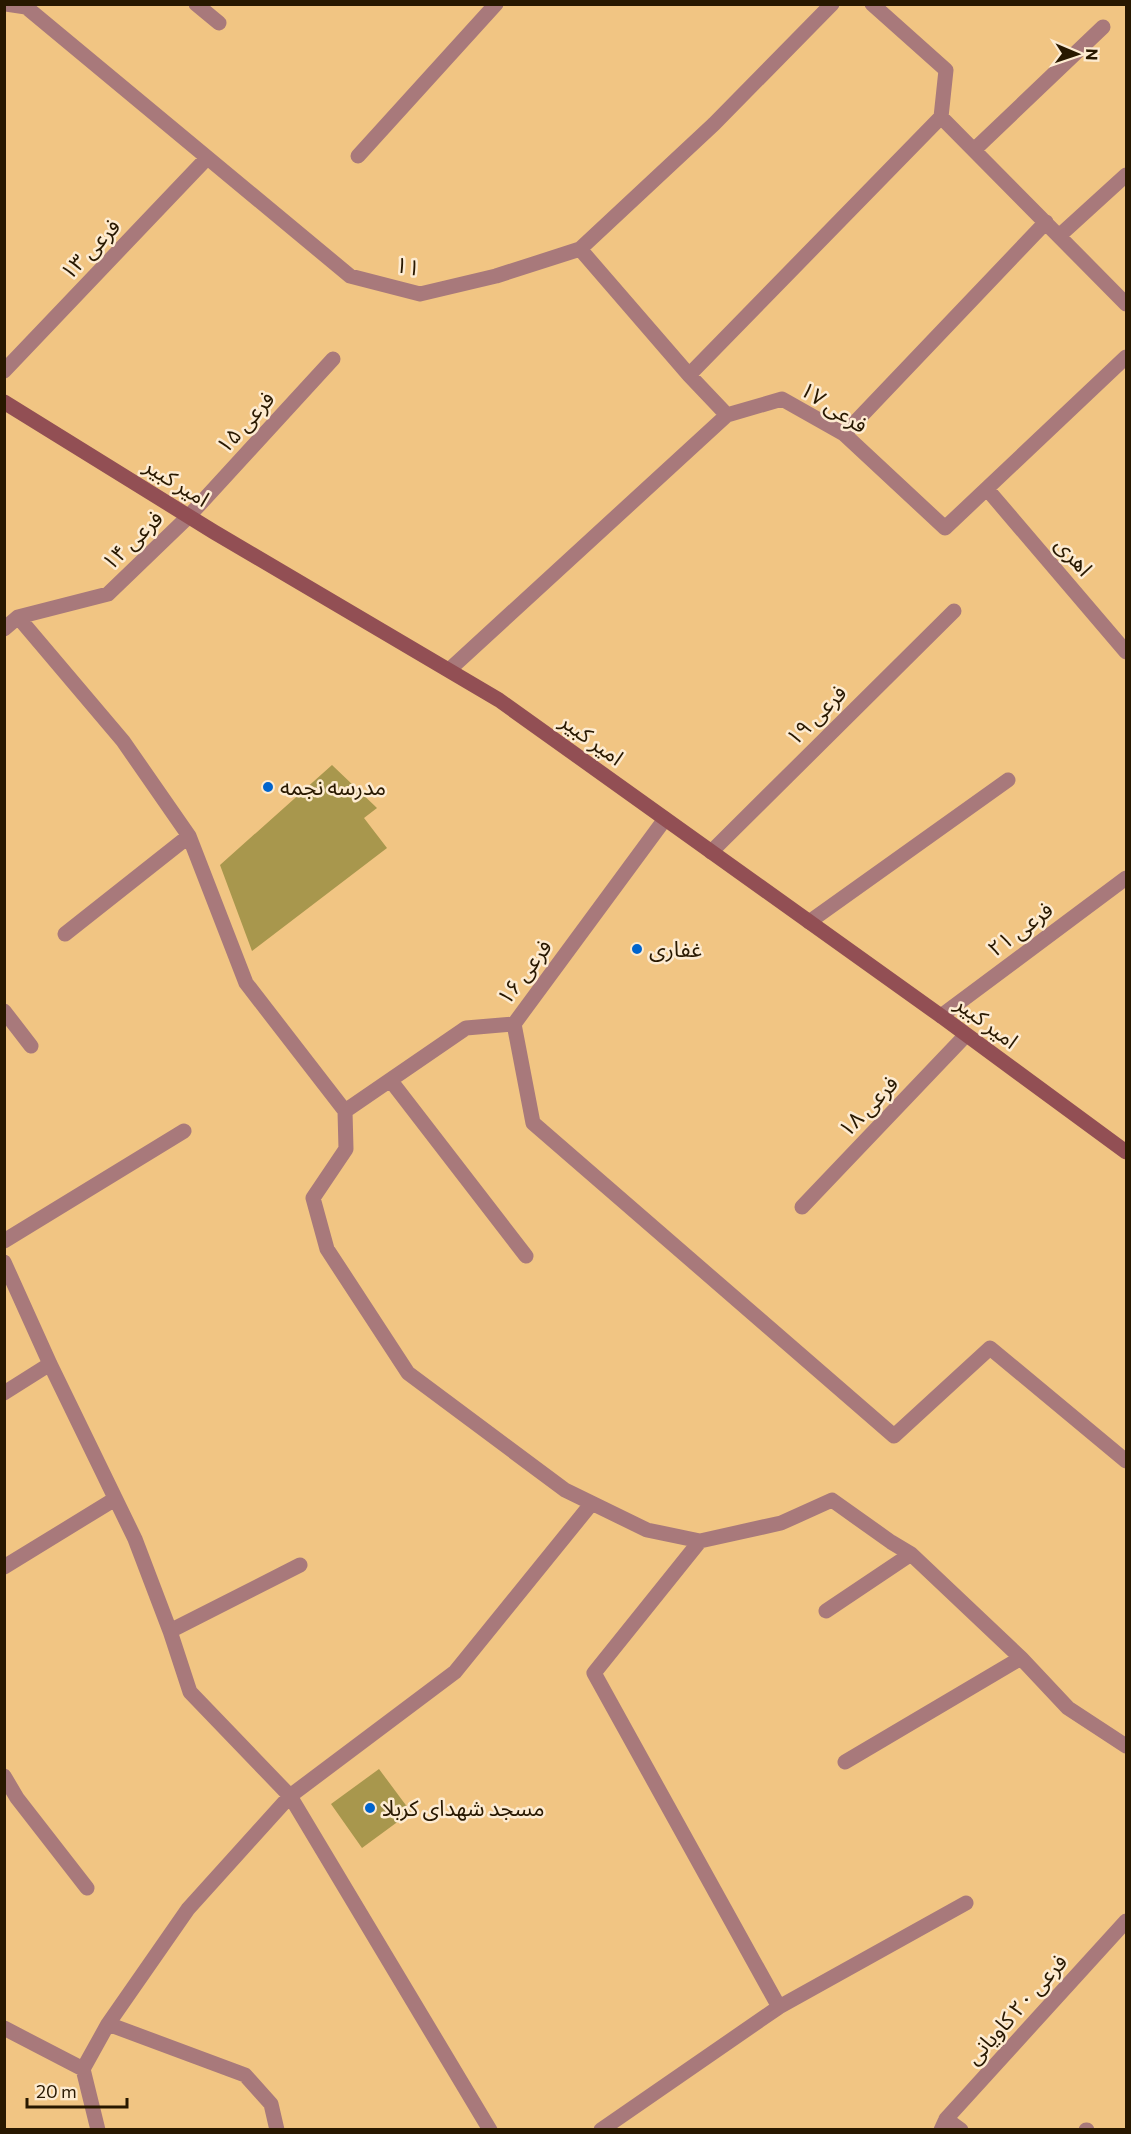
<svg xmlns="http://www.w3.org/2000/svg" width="1131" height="2134" font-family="Commissioner,'Noto Sans Arabic',sans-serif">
	<rect width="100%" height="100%" fill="#f1c583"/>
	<path fill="#a8974d" d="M 332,765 L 377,808 L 364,818 L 387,848 L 252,951 L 220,865 Z
		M 379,1769 L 411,1812 L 362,1848 L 331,1804 Z"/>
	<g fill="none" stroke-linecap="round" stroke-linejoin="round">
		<path stroke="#a8797b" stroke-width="15" d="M 6,4 L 26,7 L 350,276 L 420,294 L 496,276 L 580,249 L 714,124 L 832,4
			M 196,4 L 219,23
			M 941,117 L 1126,304
			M 974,150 L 1103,27
			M 358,156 L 496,4
			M 1059,236 L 1126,175
			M 580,249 L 689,375 L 727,415
			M 4,371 L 207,158
			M 689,375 L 941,117 L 946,70 L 872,4
			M 844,434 L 1046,222
			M 987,489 L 1126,652
			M 18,617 L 123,741 L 189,836 L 246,983 L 345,1111 L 346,1149 L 313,1198 L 327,1249 L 408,1373 L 565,1490 L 647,1530 L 700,1541 L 781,1523 L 832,1500 L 891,1542 L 911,1554 L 1021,1658 L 1068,1708 L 1126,1746
			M 4,629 L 18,617 L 108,594 L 189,516 L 333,359
			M 449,670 L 727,415 L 782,399 L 844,434 L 945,528 L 1126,357
			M 711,852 L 954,611
			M 809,922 L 1008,780
			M 65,934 L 189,836
			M 4,1011 L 31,1046
			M 941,1016 L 1126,878
			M 514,1024 L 533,1123 L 894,1436 L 990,1348 L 1126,1461
			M 391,1081 L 526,1256
			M 345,1111 L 466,1028 L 514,1024 L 665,819
			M 802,1207 L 966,1035
			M 4,1241 L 184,1131
			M 4,1262 L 50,1364 L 135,1539 L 170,1631 L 190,1692 L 290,1796 L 490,2130
			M 4,1393 L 50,1364
			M 700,1541 L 594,1673 L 779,2007
			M 4,1567 L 115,1499
			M 826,1611 L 911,1554
			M 170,1631 L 300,1565
			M 845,1762 L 1021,1658
			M 4,1776 L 17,1798 L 87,1888
			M 108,2024 L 245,2075 L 271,2104 L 277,2130
			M 4,2028 L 83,2069 L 108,2024 L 188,1909 L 290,1796 L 455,1672 L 592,1503
			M 83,2069 L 98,2130
			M 946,2119 L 961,2130
			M 601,2130 L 779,2007 L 966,1903
			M 941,2130 L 946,2119 L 1126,1921
			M 1086,2130 L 1087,2130"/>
		<path stroke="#924f54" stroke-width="15" d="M 4,402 L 214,532 L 499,700 L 941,1016 L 1126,1152"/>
	</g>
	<g fill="#0064cd" stroke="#fdebd1" stroke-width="2">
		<circle cx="268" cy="787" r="6"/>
		<circle cx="637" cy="949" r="6"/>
		<circle cx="370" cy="1808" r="6"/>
	</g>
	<g text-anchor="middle" stroke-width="5" stroke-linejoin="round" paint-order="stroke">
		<g font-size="22" fill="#281800" stroke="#fdebd1">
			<text transform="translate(90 249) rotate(-46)" y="8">فرعی ۱۳</text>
			<text transform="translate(408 266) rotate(10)" y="8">۱۱</text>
			<text transform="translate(834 407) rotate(33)" y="8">فرعی ۱۷</text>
			<text transform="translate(245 422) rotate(-48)" y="8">فرعی ۱۵</text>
			<text transform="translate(177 482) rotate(32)" y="8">امیر کبیر</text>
			<text transform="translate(132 540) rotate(-44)" y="8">فرعی ۱۴</text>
			<text transform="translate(1074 556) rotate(49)" y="8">اهری</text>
			<text transform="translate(816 715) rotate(-45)" y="8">فرعی ۱۹</text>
			<text transform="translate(592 739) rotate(36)" y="8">امیر کبیر</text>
			<text transform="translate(1020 929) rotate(-37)" y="8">فرعی ۲۱</text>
			<text transform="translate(524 972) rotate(-53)" y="8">فرعی ۱۶</text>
			<text transform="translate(987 1022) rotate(37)" y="8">امیر کبیر</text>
			<text transform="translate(868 1106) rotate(-46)" y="8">فرعی ۱۸</text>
			<text transform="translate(1016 2009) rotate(-48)" y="8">فرعی ۲۰ کاویانی</text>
		</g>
		<g font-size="22" fill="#281800" stroke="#fdebd1" text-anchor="start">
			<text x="280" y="795">مدرسه نجمه</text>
			<text x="649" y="957">غفاری</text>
			<text x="382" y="1816">مسجد شهدای کربلا</text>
		</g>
	</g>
	<rect width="1131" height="2134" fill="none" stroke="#281800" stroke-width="12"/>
	<g transform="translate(1077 54) rotate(92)" stroke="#fdebd1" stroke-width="4.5" paint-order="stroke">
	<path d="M0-4.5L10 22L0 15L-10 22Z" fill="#281800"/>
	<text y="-9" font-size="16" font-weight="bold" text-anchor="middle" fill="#281800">N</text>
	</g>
	<path d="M27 2098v9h100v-9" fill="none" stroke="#281800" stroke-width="3"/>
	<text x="36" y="2098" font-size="18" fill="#281800" stroke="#fdebd1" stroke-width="4.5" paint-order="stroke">20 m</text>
</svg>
